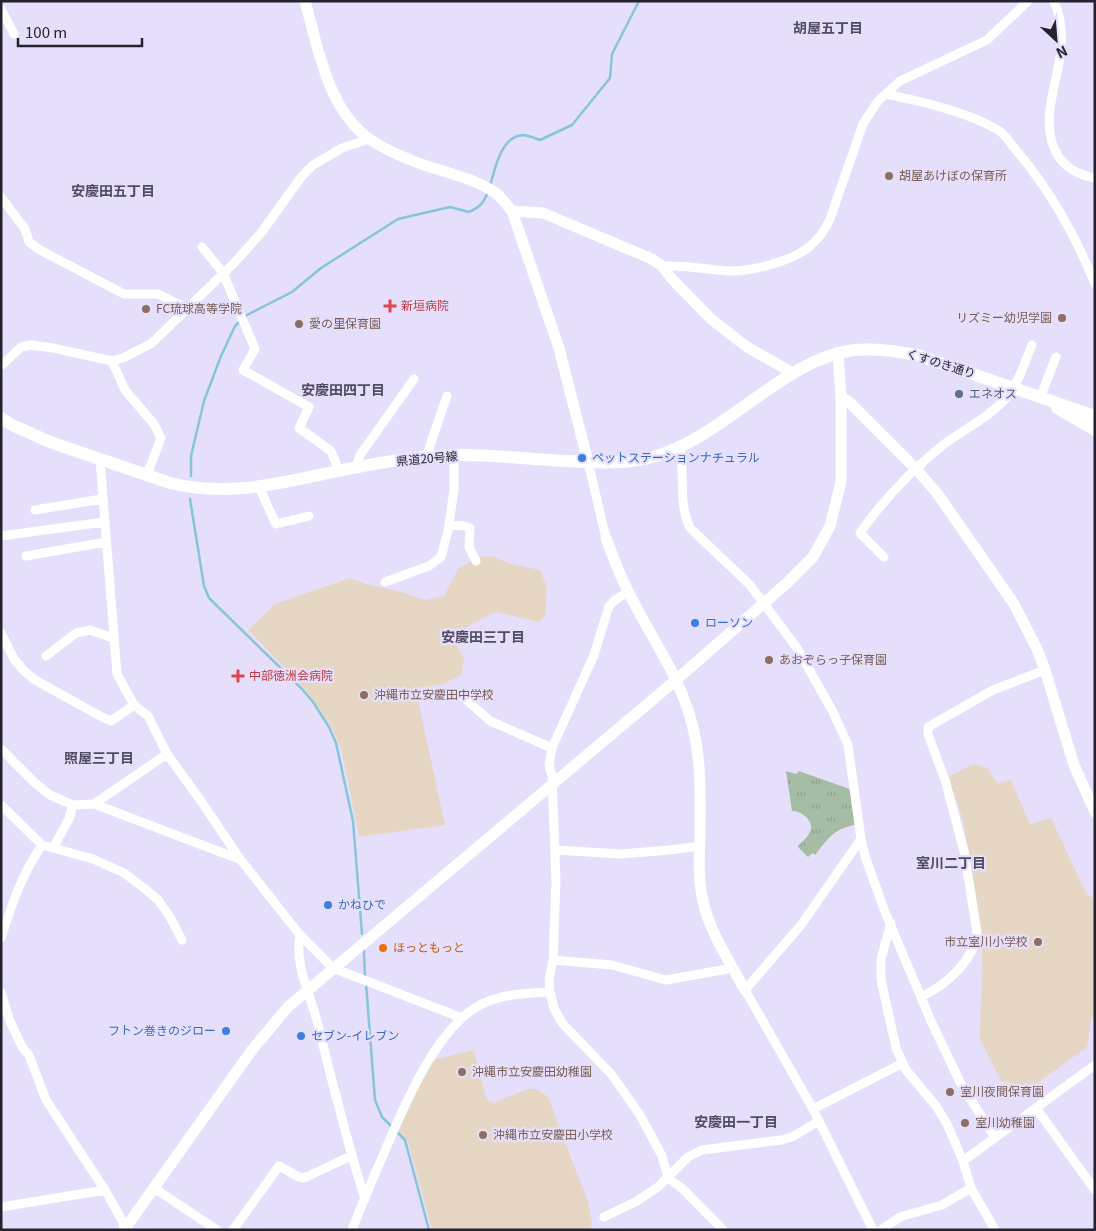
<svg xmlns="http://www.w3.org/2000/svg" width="1096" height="1231" font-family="Georgia,'Noto Sans JP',serif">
	<defs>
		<pattern id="park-tufts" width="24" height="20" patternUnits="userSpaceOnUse" patternTransform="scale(1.25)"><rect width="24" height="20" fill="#a5bda5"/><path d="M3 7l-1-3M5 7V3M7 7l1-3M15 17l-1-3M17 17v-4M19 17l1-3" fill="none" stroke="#8ea28e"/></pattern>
	</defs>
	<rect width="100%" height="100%" fill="#e6dffc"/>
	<path fill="#e6d7c5" d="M 492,556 L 511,564 L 540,570 L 547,587 L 545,616 L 539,622 L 496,612 L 472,624 L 453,637 L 464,659 L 461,675 L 441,685 L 417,688 L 419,704 L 445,825 L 359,837 L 341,748 L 331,726 L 305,689 L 248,630 L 275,604 L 350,578 L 367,584 L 401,592 L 425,600 L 444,596 L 458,569 L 477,557 Z
		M 973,764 L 988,768 L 997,783 L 1011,780 L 1030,824 L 1051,818 L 1086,893 L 1095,900 L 1095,1010 L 1091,1020 L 1087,1047 L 1024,1093 L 1015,1084 L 1001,1081 L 980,1039 L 982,957 L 980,927 L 963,820 L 948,777 Z
		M 474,1050 L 487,1100 L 494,1103 L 527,1089 L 538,1089 L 549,1098 L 557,1122 L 588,1201 L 592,1223 L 589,1230 L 432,1230 L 408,1142 L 397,1130 L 432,1060 Z"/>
	<path fill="url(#park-tufts)" d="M 786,771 L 796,774 L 799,771 L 855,791 L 858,824 C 834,829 830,836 815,855 L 813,853 L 808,857 L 799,848 L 798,846 C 803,841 809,836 811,829 C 812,818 800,811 792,811 Z"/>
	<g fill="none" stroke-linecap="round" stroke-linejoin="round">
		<path stroke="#87c5d8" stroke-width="2.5" d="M 490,186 C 495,169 501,135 524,135 C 529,136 535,138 540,140 L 572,125 L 610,78 L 612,54 L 639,1
			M 191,476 L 191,456 L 204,401 L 221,356 L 235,326 L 247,315 L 292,292 L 321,268 L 398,219 L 450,207 L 469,212 C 480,207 484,203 488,191
			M 190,499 L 204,586 L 209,598 L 302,689 L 313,702 L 329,727 L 336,743 L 353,821 L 362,934
			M 364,951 L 365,977
			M 366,983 L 375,1100 L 382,1117 L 405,1140 L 429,1230"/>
		<path stroke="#fff" stroke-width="9" d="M 1054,1 C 1062,19 1063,38 1060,57 C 1055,90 1040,124 1057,154 C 1065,168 1079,175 1095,178
			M 1,9 L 14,34
			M 886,94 C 922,102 966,111 998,130 C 1005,134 1011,144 1016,150 C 1049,189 1076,237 1095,284
			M 1,197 L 25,229 L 29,242 L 40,250 L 124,294 L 158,294 L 186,308
			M 202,247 L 223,273 L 255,349 L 243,370 L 309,407 L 299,428 L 331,451 L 339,471
			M 662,266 C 685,265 706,269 728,271 C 751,272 792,261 809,247 C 819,239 825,230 830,219 L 863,124 L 878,101 L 900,81 L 987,40 L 1028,1
			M 112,361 L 125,390 L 154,424 L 161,438 L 150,467 L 145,475
			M 1,366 L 21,347 L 31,345 L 53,348 L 112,361 L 123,358 L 152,343 L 235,262 L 261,233 L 302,176 L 313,165 L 342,148 L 369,139
			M 1040,398 L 1056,357
			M 680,448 C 685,475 678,503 690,528 L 750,585 L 797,648 L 832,710 L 848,745 L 861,839 L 865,856 L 885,912 L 931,1021 L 960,1082 L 995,1138
			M 426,457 L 447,396
			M 100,460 L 117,674 L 134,705 L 148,716 L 167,754 L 201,801 L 240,859 L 300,935 L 333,968 L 462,1018
			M 588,462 L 606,538
			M 356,468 L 360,455 L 414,379
			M 259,487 L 276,524 L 309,516
			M 35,510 L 102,499
			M 449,525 L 464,526 L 470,528 L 469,547 L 476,561
			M 1,536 L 104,522
			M 26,556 L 106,542
			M 884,557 L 860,533 C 883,500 912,470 943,445 C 964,429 990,417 1007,397 C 1019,383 1025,361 1032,345
			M 385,582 L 429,566 L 441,557 L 448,531 L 454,490 L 454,455
			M 628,592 L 615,600 L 609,606 L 594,655 L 552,748 L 549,765 L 552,776 L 556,881 L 553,960 L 549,980 L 550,992 L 554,1008 L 562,1023 L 612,1075 L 640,1115 L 662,1156 L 668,1178 L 684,1190 L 723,1230
			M 1,633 L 14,659 L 24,671 L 35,680 L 100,716 L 111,721 L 134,705
			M 46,656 L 76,633 L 90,630 L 113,638
			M 460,694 L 490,721 L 552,748
			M 1,749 L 35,783 L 50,795 L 73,805 L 94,804 L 239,859
			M 94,804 L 167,754
			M 1,805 L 42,845 L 93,859 L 124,873 L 144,888 L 158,900 L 170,917 L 182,940
			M 861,839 L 801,925 L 745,990 L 813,1109 L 873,1230
			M 53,848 L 69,819 L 73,805
			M 556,850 L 620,854 L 670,850 L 699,846
			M 891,923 L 881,959 L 881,980 L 896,1048 L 906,1070 L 936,1106 L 947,1124 L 963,1161 L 971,1188 L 995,1230
			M 300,935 C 294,964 310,994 317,1021 C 332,1080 346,1140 365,1199
			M 1,938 C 12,904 22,874 42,845
			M 553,960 L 612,965 L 666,980 L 733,968
			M 1,992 L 9,1019 L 22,1047 L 29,1055 L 46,1100 L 105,1190 L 123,1222 L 124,1230
			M 921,997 C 946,985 974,961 977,932 L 964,851 L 945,780 L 928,734 L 928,727 L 993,690 L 1045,670
			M 1036,1108 L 1095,1190
			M 813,1109 L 903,1063
			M 963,1161 L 1095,1065
			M 154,1188 L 217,1230
			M 1,1207 L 105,1190
			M 604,1217 L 637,1201 L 658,1187 L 688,1157 L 702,1150 L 781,1140 L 792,1137 L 819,1121
			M 233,1230 L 279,1166 L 299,1177 L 304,1178 L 351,1156
			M 352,1230 C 362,1204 373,1178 384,1153 C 403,1108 436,1028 480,1005 C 501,994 526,993 550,992
			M 881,1230 L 900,1217 L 942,1205 L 971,1188"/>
		<path stroke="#fff" stroke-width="11" d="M 305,1 C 318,48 328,111 371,140 C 389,152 409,160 430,167 C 452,174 478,180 497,194 C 503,199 507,206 512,211 L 559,348 L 588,462
			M 512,211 L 543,213 L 652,259 L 662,266 L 672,279 L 711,319 L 747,347 L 793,373
			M 841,397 L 848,401 L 916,469 L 937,493 L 1014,604 L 1037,649 L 1045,670 L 1074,765 L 1095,812
			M 606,538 C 614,560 622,581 633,601 C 654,642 681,679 692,724 C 702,761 700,799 700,837 C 699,858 698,880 703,901 C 710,933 730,962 745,990
			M 124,1230 L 252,1050 L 288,1007 L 676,680 L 787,583 L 813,557 L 830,526 L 841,482 L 841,397 L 838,353"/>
		<path stroke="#fff" stroke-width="12" d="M 1057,408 L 1095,430
			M 1,418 L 12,425 L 50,442 L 170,483 C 227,497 277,484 333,472 C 372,464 413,456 453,455 C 497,454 542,461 586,462 C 610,463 632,463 656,456 C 727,435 783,359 854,350 C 875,348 896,351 917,355 L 1095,416"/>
	</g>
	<g fill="#8d6e63" stroke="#e6dffc" stroke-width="2">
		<circle cx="889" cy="176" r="5"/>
		<circle cx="146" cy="309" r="5"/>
		<circle cx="1062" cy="318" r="5"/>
		<circle cx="299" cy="324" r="5"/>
		<circle cx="769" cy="660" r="5"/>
		<circle cx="364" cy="695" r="5"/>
		<circle cx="1038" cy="942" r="5"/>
		<circle cx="462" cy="1072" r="5"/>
		<circle cx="950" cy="1092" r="5"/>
		<circle cx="965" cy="1123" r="5"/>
		<circle cx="483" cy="1135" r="5"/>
	</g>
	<g fill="#e0444e" stroke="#e6dffc" stroke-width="2">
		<path d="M387.5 298.5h5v5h5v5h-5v5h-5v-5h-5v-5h5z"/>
		<path d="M235.5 668.5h5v5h5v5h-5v5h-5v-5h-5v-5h5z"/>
	</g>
	<circle fill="#5c6f8a" stroke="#e6dffc" stroke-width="2" cx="959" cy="394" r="5"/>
	<g fill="#3f7fe0" stroke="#e6dffc" stroke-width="2">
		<circle cx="582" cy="458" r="5"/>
		<circle cx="695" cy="623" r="5"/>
		<circle cx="328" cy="905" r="5"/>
		<circle cx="226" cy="1031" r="5"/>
		<circle cx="301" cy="1036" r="5"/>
	</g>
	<circle fill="#e8710a" stroke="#e6dffc" stroke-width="2" cx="383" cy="948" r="5"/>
	<g text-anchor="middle" stroke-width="4.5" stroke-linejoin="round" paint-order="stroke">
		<g font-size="12" fill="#785e54" stroke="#e6dffc" text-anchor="start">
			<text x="899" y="180">胡屋あけぼの保育所</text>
			<text x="156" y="313">FC琉球高等学院</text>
			<text x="1052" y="322" text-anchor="end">リズミー幼児学園</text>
			<text x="309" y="328">愛の里保育園</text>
			<text x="779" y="664">あおぞらっ子保育園</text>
			<text x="374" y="699">沖縄市立安慶田中学校</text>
			<text x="1028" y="946" text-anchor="end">市立室川小学校</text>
			<text x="472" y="1076">沖縄市立安慶田幼稚園</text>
			<text x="960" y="1096">室川夜間保育園</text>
			<text x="975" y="1127">室川幼稚園</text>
			<text x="493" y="1139">沖縄市立安慶田小学校</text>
		</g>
		<g font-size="12" fill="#be3a42" stroke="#e6dffc" text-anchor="start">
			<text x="401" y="310">新垣病院</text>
			<text x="249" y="680">中部徳洲会病院</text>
		</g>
		<g font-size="12" fill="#25222d" stroke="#e6dffc">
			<text transform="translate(941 364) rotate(17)" y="4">くすのき通り</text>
			<text transform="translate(427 459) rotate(-5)" y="4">県道20号線</text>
		</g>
		<g font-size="12" fill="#4e5e75" stroke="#e6dffc" text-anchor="start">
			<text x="969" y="398">エネオス</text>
		</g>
		<g font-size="12" fill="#366cbe" stroke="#e6dffc" text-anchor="start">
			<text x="592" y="462">ペットステーションナチュラル</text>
			<text x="705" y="627">ローソン</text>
			<text x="338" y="909">かねひで</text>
			<text x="216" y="1035" text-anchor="end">フトン巻きのジロー</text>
			<text x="311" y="1040">セブン-イレブン</text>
		</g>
		<g font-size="12" fill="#c56008" stroke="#e6dffc" text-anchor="start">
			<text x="393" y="952">ほっともっと</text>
		</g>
		<g font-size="14" font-weight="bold" fill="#514b63" stroke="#e6dffc">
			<text x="828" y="33">胡屋五丁目</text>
			<text x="113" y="196">安慶田五丁目</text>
			<text x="343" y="395">安慶田四丁目</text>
			<text x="483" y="642">安慶田三丁目</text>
			<text x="99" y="763">照屋三丁目</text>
			<text x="951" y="868">室川二丁目</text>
			<text x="736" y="1127">安慶田一丁目</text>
		</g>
	</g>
	<rect width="1096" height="1231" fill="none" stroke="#25222d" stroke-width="5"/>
	<g transform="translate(1056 40) rotate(154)" stroke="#e6dffc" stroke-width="4" paint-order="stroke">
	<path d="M0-4L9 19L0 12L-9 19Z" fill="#25222d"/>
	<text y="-8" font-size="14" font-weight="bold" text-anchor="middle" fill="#25222d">N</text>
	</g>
	<path d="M18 38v8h124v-8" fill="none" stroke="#25222d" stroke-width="2.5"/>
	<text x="25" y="38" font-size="15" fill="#25222d" stroke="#e6dffc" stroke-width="4" paint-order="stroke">100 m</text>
</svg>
